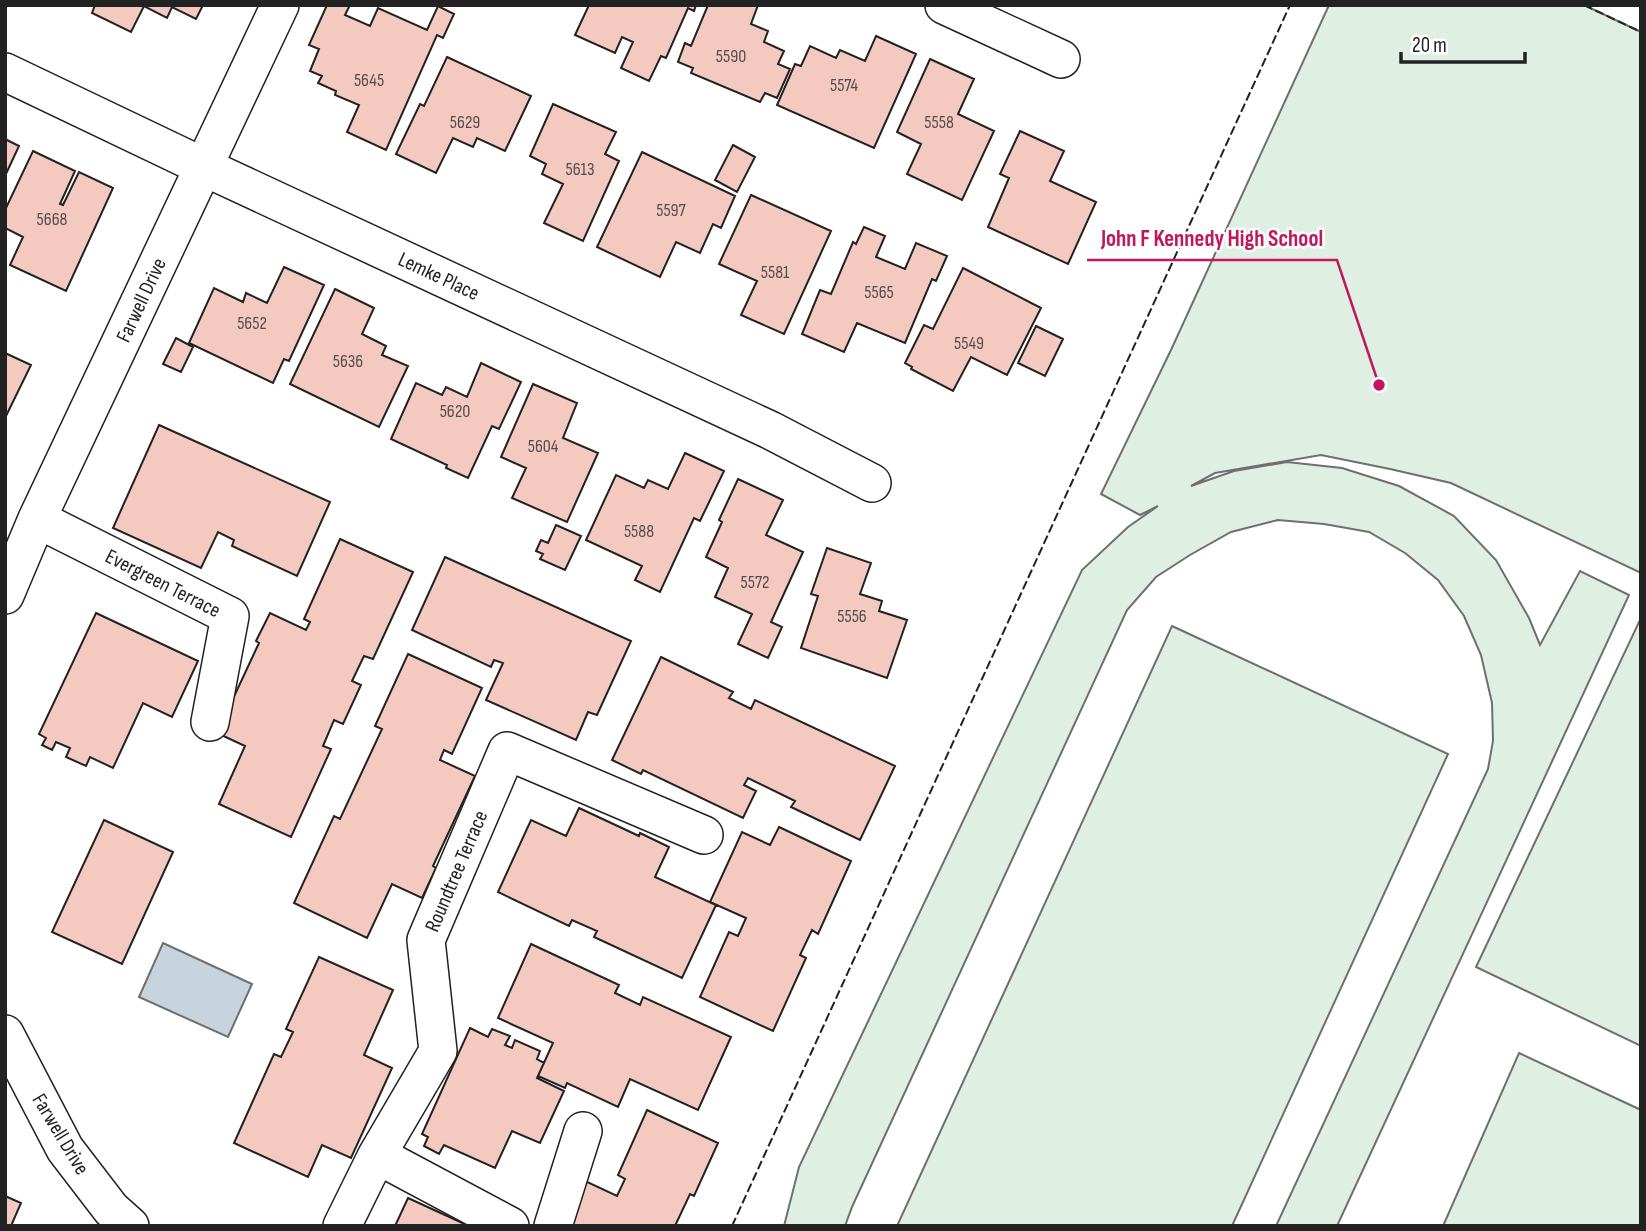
<svg xmlns="http://www.w3.org/2000/svg" width="1646" height="1231" font-family="'Sofia Sans Condensed',sans-serif">
	<rect width="100%" height="100%" fill="#fff"/>
	<path fill="#e0efe3" stroke="#6f6f6f" stroke-width="2" d="M 1329,5 L 1584,5 L 1641,32 L 1641,573 L 1451,483 L 1390,469 L 1321,455 L 1215,473 L 1191,486 L 1234,471 L 1287,462 L 1342,468 L 1399,486 L 1454,516 L 1496,560 L 1529,618 L 1540,645 L 1580,571 L 1629,595 L 1337,1226 L 1276,1226 L 1488,769 L 1493,741 L 1492,703 L 1481,655 L 1464,616 L 1438,580 L 1405,553 L 1369,532 L 1324,524 L 1278,520 L 1231,532 L 1190,555 L 1156,577 L 1127,610 L 852,1207 L 845,1226 L 784,1226 L 799,1167 L 1082,570 L 1128,527 L 1158,506 L 1140,515 L 1101,494 L 1171,350 Z
		M 1639,622 L 1641,623 L 1641,1046 L 1476,967 Z
		M 1172,626 L 1448,754 L 1232,1226 L 897,1226 Z
		M 1519,1053 L 1641,1110 L 1641,1226 L 1443,1226 Z"/>
	<path fill="#c7d3dd" stroke="#6f6f6f" stroke-width="2" d="M 163,943 L 252,984 L 228,1037 L 139,997 Z"/>
	<path fill="#f3c9c0" stroke="#222" stroke-width="2" d="M 95,5 L 203,5 L 196,19 L 172,7 L 167,18 L 144,6 L 131,32 L 92,13 Z
		M 327,5 L 350,5 L 345,15 L 370,26 L 378,8 L 427,30 L 438,6 L 454,14 L 443,38 L 437,35 L 386,150 L 347,132 L 359,105 L 335,95 L 336,91 L 318,83 L 322,76 L 310,71 L 319,49 L 309,45 Z
		M 589,5 L 696,5 L 694,11 L 688,8 L 666,58 L 661,56 L 649,81 L 621,68 L 633,42 L 622,37 L 615,53 L 575,35 Z
		M 708,5 L 758,5 L 751,24 L 768,31 L 764,42 L 784,51 L 778,64 L 790,69 L 777,98 L 765,93 L 760,102 L 691,73 L 693,68 L 678,62 L 685,43 L 691,46 Z
		M 876,36 L 916,54 L 874,148 L 777,105 L 795,64 L 801,66 L 810,46 L 836,58 L 840,50 L 865,61 Z
		M 447,57 L 531,96 L 505,151 L 477,138 L 473,147 L 453,138 L 436,173 L 396,154 L 420,104 L 424,106 Z
		M 930,59 L 974,79 L 958,114 L 994,131 L 962,200 L 907,174 L 921,144 L 897,132 Z
		M 553,104 L 616,132 L 605,154 L 619,161 L 583,241 L 544,223 L 563,184 L 542,174 L 546,164 L 530,156 Z
		M 1020,131 L 1064,151 L 1050,181 L 1096,202 L 1068,264 L 988,227 L 1009,178 L 1000,174 Z
		M 5,139 L 19,146 L 5,176 Z
		M 733,145 L 755,157 L 737,192 L 715,180 Z
		M 33,151 L 75,171 L 60,204 L 63,205 L 79,172 L 113,188 L 66,291 L 10,265 L 23,237 L 5,228 L 5,210 Z
		M 642,152 L 735,196 L 721,228 L 713,224 L 700,253 L 676,242 L 660,277 L 597,247 Z
		M 751,195 L 831,231 L 784,334 L 741,315 L 757,281 L 719,264 Z
		M 864,227 L 885,236 L 876,257 L 905,269 L 916,243 L 947,256 L 936,281 L 932,279 L 905,343 L 857,323 L 844,352 L 802,334 L 820,290 L 831,294 L 853,242 L 856,244 Z
		M 284,267 L 324,285 L 289,361 L 284,359 L 273,383 L 189,343 L 214,288 L 243,302 L 246,293 L 267,303 Z
		M 963,268 L 1041,308 L 1007,375 L 971,357 L 953,391 L 911,369 L 912,367 L 905,363 L 924,325 L 933,329 Z
		M 335,289 L 374,308 L 362,334 L 386,346 L 382,355 L 408,366 L 379,427 L 290,384 Z
		M 1036,326 L 1063,339 L 1045,376 L 1018,363 Z
		M 176,338 L 193,347 L 181,372 L 163,364 Z
		M 5,353 L 31,365 L 5,418 Z
		M 481,363 L 521,382 L 499,429 L 492,426 L 468,478 L 446,468 L 447,465 L 391,439 L 416,383 L 442,395 L 446,387 L 467,397 Z
		M 533,384 L 577,403 L 563,438 L 598,453 L 567,522 L 512,498 L 526,468 L 501,457 Z
		M 159,425 L 330,502 L 297,576 L 232,546 L 234,540 L 218,532 L 201,568 L 113,528 Z
		M 685,453 L 724,471 L 700,521 L 694,518 L 660,592 L 635,580 L 642,566 L 586,540 L 616,475 L 644,488 L 648,480 L 668,489 Z
		M 738,479 L 783,500 L 766,535 L 803,552 L 771,622 L 782,627 L 768,658 L 738,644 L 752,614 L 715,597 L 728,568 L 706,557 L 722,522 L 719,520 Z
		M 556,525 L 581,536 L 565,570 L 540,559 L 543,554 L 536,551 L 541,540 L 548,543 Z
		M 340,539 L 413,572 L 373,659 L 364,656 L 352,681 L 361,685 L 343,724 L 334,720 L 323,746 L 331,749 L 291,837 L 219,804 L 245,746 L 217,733 L 259,643 L 256,641 L 270,613 L 306,630 L 310,622 L 304,619 Z
		M 827,548 L 871,563 L 860,594 L 882,601 L 879,611 L 907,620 L 887,678 L 801,648 L 818,596 L 811,594 Z
		M 445,557 L 631,641 L 597,715 L 588,712 L 576,740 L 486,700 L 503,663 L 494,660 L 491,667 L 412,630 Z
		M 96,613 L 198,661 L 172,717 L 143,703 L 113,768 L 90,757 L 86,766 L 66,757 L 70,748 L 56,742 L 52,750 L 42,745 L 46,738 L 39,734 Z
		M 408,654 L 482,688 L 452,754 L 444,750 L 440,760 L 475,776 L 433,866 L 436,868 L 422,898 L 392,884 L 367,938 L 294,903 L 334,816 L 340,819 L 382,729 L 375,726 Z
		M 661,657 L 733,692 L 729,698 L 751,709 L 755,700 L 895,766 L 860,840 L 791,807 L 795,801 L 748,778 L 744,785 L 756,791 L 743,818 L 643,770 L 641,774 L 612,760 Z
		M 579,808 L 639,836 L 640,833 L 669,847 L 655,877 L 716,905 L 682,978 L 594,937 L 597,931 L 572,920 L 569,926 L 498,892 L 531,820 L 566,836 Z
		M 104,820 L 173,852 L 122,964 L 52,932 Z
		M 779,827 L 851,861 L 818,934 L 812,930 L 800,955 L 806,958 L 773,1031 L 700,997 L 729,932 L 738,936 L 746,918 L 710,902 L 742,832 L 770,845 Z
		M 531,944 L 619,985 L 615,993 L 640,1005 L 643,997 L 731,1037 L 698,1110 L 630,1079 L 618,1107 L 567,1083 L 565,1088 L 538,1076 L 553,1043 L 498,1018 Z
		M 319,957 L 393,990 L 364,1055 L 392,1068 L 351,1158 L 322,1145 L 308,1177 L 234,1143 L 274,1054 L 281,1057 L 293,1032 L 286,1029 Z
		M 470,1028 L 488,1037 L 492,1029 L 510,1036 L 505,1045 L 512,1048 L 515,1040 L 540,1051 L 537,1059 L 544,1063 L 537,1078 L 564,1091 L 540,1143 L 512,1131 L 495,1168 L 444,1145 L 439,1154 L 424,1146 L 428,1137 L 422,1134 Z
		M 647,1110 L 718,1143 L 694,1196 L 690,1194 L 675,1226 L 559,1226 L 581,1179 L 617,1196 L 625,1179 L 618,1175 Z
		M 5,1196 L 21,1203 L 11,1226 L 5,1226 Z
		M 408,1198 L 469,1226 L 395,1226 Z"/>
	<g fill="none" stroke-linecap="round" stroke-linejoin="round">
		<g stroke="#222" stroke-width="40">
			<path id="street" d="M 944,5 L 1061,59
				M 5,72 L 204,167 L 770,430 L 872,483
				M 37,519 L 230,616 L 210,722
				M 5,595 L 37,519 L 280,5
				M 5,1034 L 65,1149 L 111,1209 L 130,1226
				M 377,1155 L 510,1226
				M 342,1226 L 377,1155 L 438,1051 L 426,940 L 507,751 L 704,835
				M 553,1226 L 583,1131"/>
		</g>
		<use href="#street" stroke="#fff" stroke-width="37"/>
		<path stroke="#222" stroke-width="2" stroke-dasharray="9 3.5" stroke-linecap="butt" d="M 1584,5 L 1641,32
			M 732,1226 L 1290,5"/>
	</g>
	<g text-anchor="middle" stroke-width="5" stroke-linejoin="round" paint-order="stroke">
		<g font-size="18" fill="#564c4a">
			<text x="731" y="62">5590</text>
			<text x="369" y="86">5645</text>
			<text x="844" y="91">5574</text>
			<text x="465" y="128">5629</text>
			<text x="939" y="128">5558</text>
			<text x="580" y="175">5613</text>
			<text x="671" y="216">5597</text>
			<text x="52" y="225">5668</text>
			<text x="775" y="278">5581</text>
			<text x="879" y="298">5565</text>
			<text x="252" y="329">5652</text>
			<text x="969" y="349">5549</text>
			<text x="348" y="367">5636</text>
			<text x="455" y="417">5620</text>
			<text x="543" y="452">5604</text>
			<text x="639" y="537">5588</text>
			<text x="755" y="588">5572</text>
			<text x="852" y="622">5556</text>
		</g>
		<g font-size="21" fill="#222" stroke="#fff">
			<text transform="translate(439 276) rotate(25)" y="7">Lemke Place</text>
			<text transform="translate(141 300) rotate(-65)" y="7">Farwell Drive</text>
			<text transform="translate(163 583) rotate(27)" y="7">Evergreen Terrace</text>
			<text transform="translate(456 871) rotate(-67)" y="7">Roundtree Terrace</text>
			<text transform="translate(61 1134) rotate(59)" y="7">Farwell Drive</text>
		</g>
	</g>
	<path fill="none" stroke="#c2185b" stroke-width="2.5" d="M1379 385L1337 260H1087"/>
	<circle fill="#c2185b" stroke="#fff" stroke-width="2.5" cx="1379" cy="385" r="7"/>
	<g font-size="23" text-anchor="middle" font-weight="bold" fill="#c2185b" stroke="#fff" stroke-width="5" stroke-linejoin="round" paint-order="stroke">
		<text x="1212" y="246">John F Kennedy High School</text>
	</g>
	<rect width="1646" height="1231" fill="none" stroke="#222222" stroke-width="14"/>
	<path d="M1401 52v10h124v-10" fill="none" stroke="#222222" stroke-width="3.5"/>
	<text x="1412" y="52" font-size="21" fill="#222222" stroke="#ffffff" stroke-width="5" paint-order="stroke">20 m</text>
</svg>
